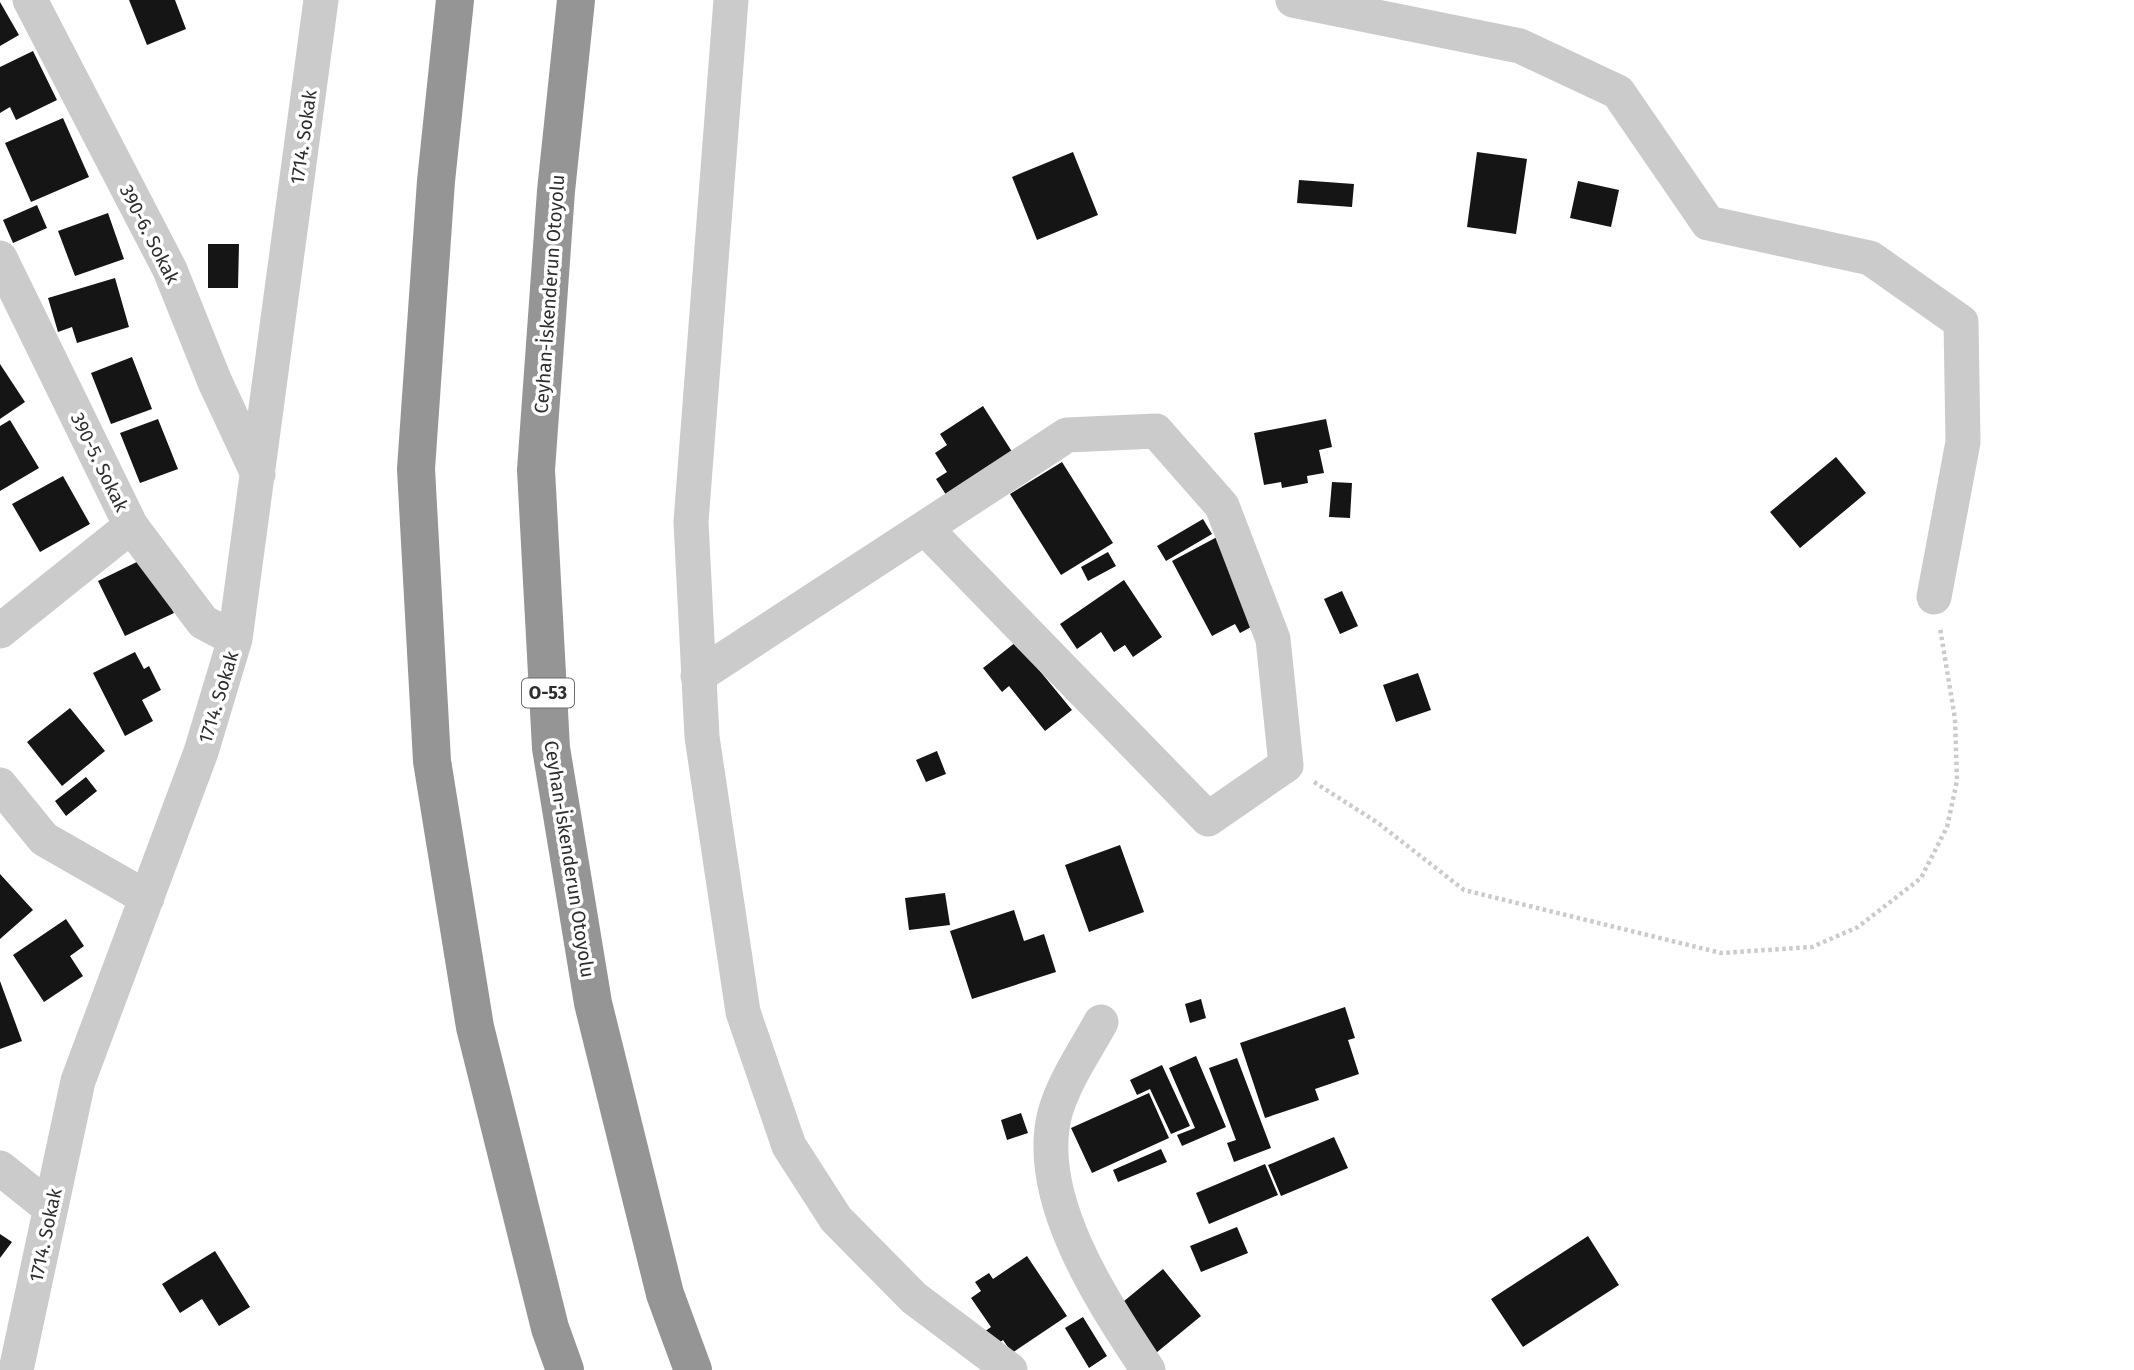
<svg xmlns="http://www.w3.org/2000/svg" width="2134" height="1370" font-family="'Fira Sans',sans-serif">
	<rect width="100%" height="100%" fill="#fff"/>
	<path fill="#151515" d="M 129,0 L 175,0 L 186,29 L 147,45 Z
		M 0,2 L 19,35 L 0,46 Z
		M 33,51 L 57,100 L 16,120 L 10,107 L 0,113 L 0,67 Z
		M 63,118 L 89,177 L 31,202 L 5,143 Z
		M 1073,152 L 1098,215 L 1037,240 L 1012,177 Z
		M 1477,152 L 1527,159 L 1516,234 L 1467,227 Z
		M 1299,180 L 1354,184 L 1352,207 L 1297,203 Z
		M 1578,181 L 1619,190 L 1611,227 L 1570,218 Z
		M 37,205 L 47,228 L 13,243 L 3,220 Z
		M 108,213 L 124,259 L 75,276 L 58,231 Z
		M 208,244 L 239,244 L 238,288 L 208,288 Z
		M 115,278 L 129,327 L 77,343 L 72,327 L 58,332 L 48,298 Z
		M 132,357 L 152,409 L 111,424 L 91,373 Z
		M 0,364 L 25,402 L 0,419 Z
		M 983,406 L 1016,458 L 950,501 L 936,479 L 947,472 L 935,453 L 947,445 L 940,434 Z
		M 158,419 L 178,469 L 140,483 L 120,433 Z
		M 1326,419 L 1332,447 L 1319,450 L 1324,473 L 1307,476 L 1308,483 L 1282,488 L 1281,482 L 1264,485 L 1254,433 Z
		M 10,420 L 39,468 L 0,491 L 0,426 Z
		M 1836,457 L 1866,493 L 1800,548 L 1770,512 Z
		M 1062,462 L 1113,543 L 1061,575 L 1010,494 Z
		M 63,476 L 90,524 L 40,552 L 12,504 Z
		M 1332,482 L 1352,483 L 1350,518 L 1329,517 Z
		M 1203,519 L 1212,534 L 1166,561 L 1157,546 Z
		M 1217,537 L 1264,620 L 1240,633 L 1235,624 L 1212,636 L 1172,561 Z
		M 1108,552 L 1116,566 L 1088,581 L 1081,567 Z
		M 147,557 L 174,613 L 125,636 L 98,581 Z
		M 1124,580 L 1162,637 L 1133,657 L 1125,645 L 1114,652 L 1101,632 L 1077,649 L 1060,624 Z
		M 1342,591 L 1358,626 L 1340,634 L 1324,599 Z
		M 1016,642 L 1072,710 L 1045,731 L 1009,686 L 1002,692 L 983,668 Z
		M 135,652 L 144,669 L 149,666 L 161,690 L 142,700 L 153,721 L 125,736 L 93,673 Z
		M 1418,673 L 1431,710 L 1396,722 L 1383,685 Z
		M 70,708 L 105,751 L 62,786 L 27,742 Z
		M 937,751 L 946,774 L 926,782 L 916,760 Z
		M 86,777 L 97,791 L 66,816 L 55,801 Z
		M 1120,845 L 1144,912 L 1089,932 L 1065,865 Z
		M 0,874 L 33,910 L 0,939 Z
		M 945,893 L 950,925 L 909,930 L 905,898 Z
		M 1014,910 L 1024,941 L 1044,934 L 1056,972 L 972,999 L 950,931 Z
		M 66,919 L 84,946 L 70,956 L 83,976 L 44,1002 L 13,955 Z
		M 0,981 L 22,1041 L 0,1049 Z
		M 1201,999 L 1206,1018 L 1190,1023 L 1185,1004 Z
		M 1345,1007 L 1355,1038 L 1348,1040 L 1359,1074 L 1315,1089 L 1319,1100 L 1265,1118 L 1240,1043 Z
		M 1196,1056 L 1226,1127 L 1182,1146 L 1177,1135 L 1195,1128 L 1169,1068 Z
		M 1237,1058 L 1271,1148 L 1234,1162 L 1227,1143 L 1236,1140 L 1209,1068 Z
		M 1162,1065 L 1190,1126 L 1171,1134 L 1150,1089 L 1137,1095 L 1130,1080 Z
		M 1149,1093 L 1169,1138 L 1092,1173 L 1071,1128 Z
		M 1021,1113 L 1028,1133 L 1007,1140 L 1001,1120 Z
		M 1334,1137 L 1348,1168 L 1281,1196 L 1268,1165 Z
		M 1161,1149 L 1167,1162 L 1118,1182 L 1113,1170 Z
		M 1265,1164 L 1278,1195 L 1209,1224 L 1196,1193 Z
		M 1237,1227 L 1248,1253 L 1201,1272 L 1190,1246 Z
		M 0,1234 L 12,1242 L 0,1258 Z
		M 1588,1236 L 1619,1285 L 1523,1347 L 1491,1299 Z
		M 215,1251 L 250,1307 L 219,1326 L 202,1299 L 180,1313 L 162,1284 Z
		M 1027,1256 L 1067,1316 L 1012,1353 L 1003,1340 L 991,1349 L 981,1334 L 991,1327 L 971,1298 L 981,1291 L 975,1282 L 989,1273 L 993,1279 Z
		M 1163,1269 L 1201,1316 L 1156,1353 L 1118,1306 Z
		M 1083,1317 L 1107,1356 L 1089,1368 L 1065,1328 Z"/>
	<g fill="none" stroke-linecap="round" stroke-linejoin="round">
		<path stroke="#cbcbcb" stroke-width="4.5" stroke-dasharray="3.5 3.5" stroke-linecap="butt" d="M 1314,782 L 1378,823 L 1464,890 L 1721,953 L 1812,947 L 1858,927 L 1921,878 L 1947,827 L 1957,781 L 1955,719 L 1940,628"/>
		<path stroke="#cbcbcb" stroke-width="35" d="M 30,0 L 170,270 L 215,382 L 258,474
			M 731,0 L 691,522 L 702,737 L 743,1012 L 789,1146 L 836,1219 L 914,1298 L 1010,1370
			M 1293,0 L 1520,46 L 1618,92 L 1708,223 L 1870,258 L 1961,322 L 1963,442 L 1934,597
			M 0,258 L 131,526 L 203,622 L 235,639
			M 0,631 L 131,526
			M 698,676 L 1067,435 L 1156,431 L 1222,506 L 1273,639 L 1286,765 L 1208,819 L 925,528
			M 0,785 L 44,839 L 147,898
			M 1101,1022 C 1085,1051 1064,1081 1055,1113 C 1033,1198 1103,1302 1148,1370
			M 0,1168 L 50,1208
			M 16,1370 L 78,1081 L 201,752 L 235,639 L 321,0"/>
		<path stroke="#959595" stroke-width="38" d="M 455,0 L 436,181 L 416,469 L 432,761 L 475,1027 L 550,1328 L 565,1370
			M 576,0 L 556,191 L 536,470 L 551,748 L 593,1003 L 665,1294 L 693,1370"/>
	</g>
	<g text-anchor="middle" stroke-width="7" stroke-linejoin="round" paint-order="stroke">
		<rect fill="#fff" stroke="#6d6d6d" stroke-width="2" x="522" y="678.5" width="52" height="29" rx="5"/>
		<g font-size="18" font-weight="bold" fill="#2e2e2e">
			<text x="548" y="699">O-53</text>
		</g>
		<g font-size="19" fill="#2e2e2e" stroke="#fff">
			<text transform="translate(303 137) rotate(-82)" y="7">1714. Sokak</text>
			<text transform="translate(150 234) rotate(63)" y="7">390-6. Sokak</text>
			<text transform="translate(549 294) rotate(-86)" y="7">Ceyhan-İskenderun Otoyolu</text>
			<text transform="translate(100 462) rotate(64)" y="7">390-5. Sokak</text>
			<text transform="translate(218 697) rotate(-73)" y="7">1714. Sokak</text>
			<text transform="translate(570 859) rotate(81)" y="7">Ceyhan-İskenderun Otoyolu</text>
			<text transform="translate(45 1235) rotate(-78)" y="7">1714. Sokak</text>
		</g>
	</g>
</svg>
